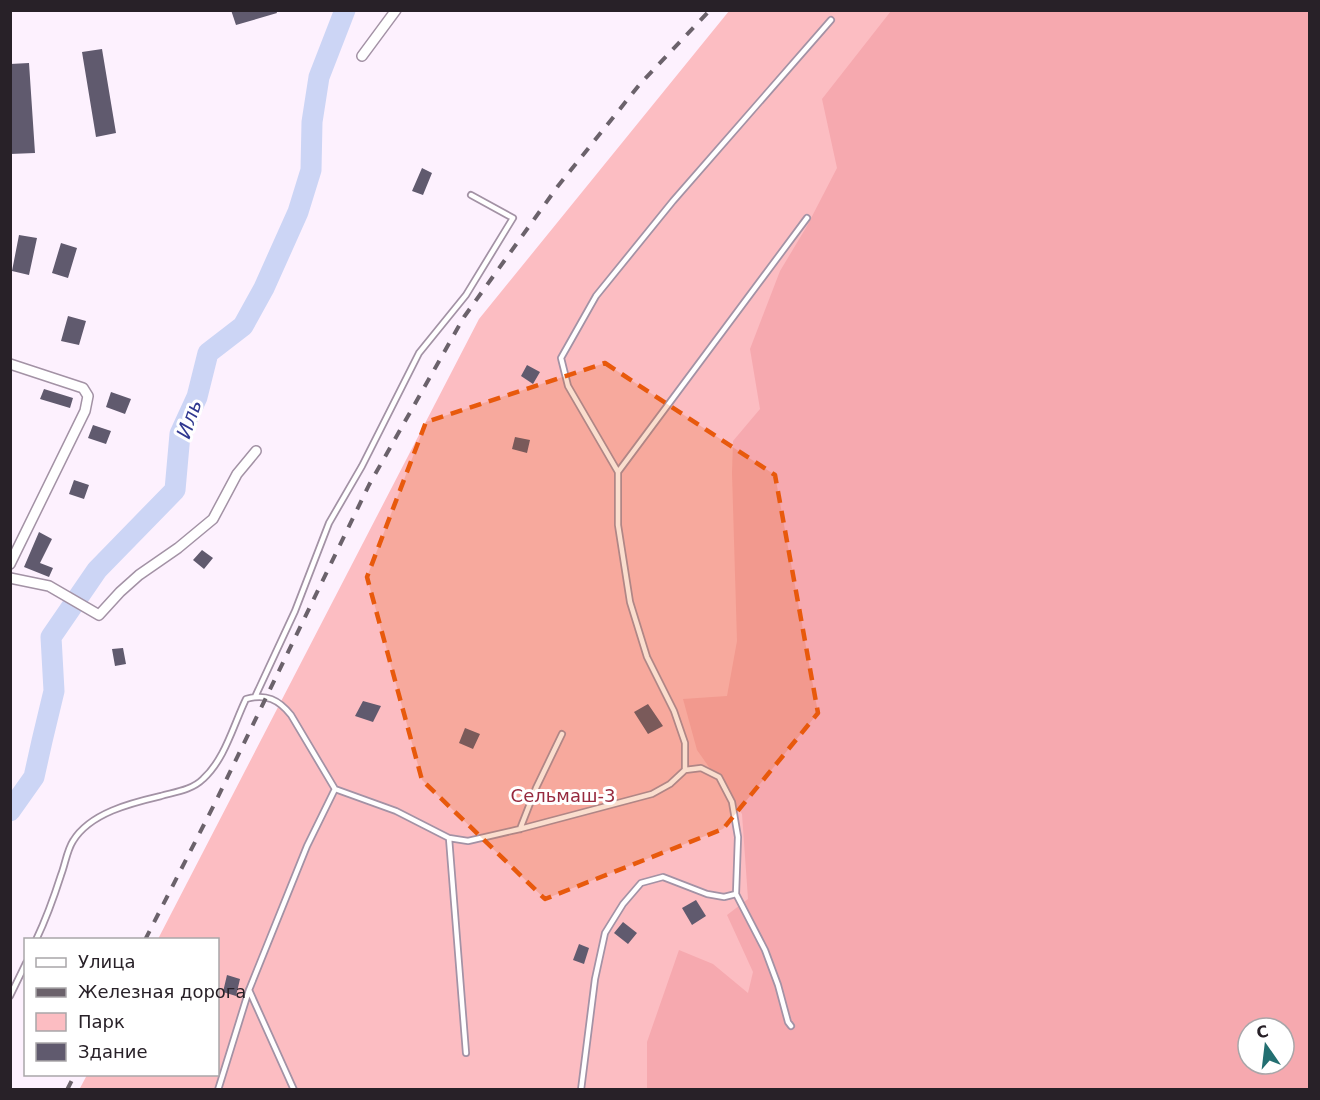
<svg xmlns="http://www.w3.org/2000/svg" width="1320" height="1100" font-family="'DejaVu Sans',sans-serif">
	<rect width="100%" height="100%" fill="#fdf1fe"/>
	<path fill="#fcbdc2" d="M 729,11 L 918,11 L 961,1089 L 79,1090 L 87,1075 L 218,1074 L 218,940 L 158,939 L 479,319 Z"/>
	<path fill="#f6a9af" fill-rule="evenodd" d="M 891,11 L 1309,11 L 1309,1089 L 647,1090 L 647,1042 L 679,950 L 713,964 L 748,993 L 753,972 L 727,915 L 748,899 L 742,814 L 697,750 L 683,699 L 727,696 L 737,641 L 732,473 L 733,441 L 760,409 L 750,349 L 780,271 L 807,226 L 837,168 L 822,99 ZM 1248,1028 L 1284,1028 L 1284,1064 L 1248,1064 Z"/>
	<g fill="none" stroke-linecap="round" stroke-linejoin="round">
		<path stroke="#ccd5f5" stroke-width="21" d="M 10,811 L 34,777 L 42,741 L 54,691 L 51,637 L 97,570 L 175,490 L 180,434 L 197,397 L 208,353 L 243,326 L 264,288 L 298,212 L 311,170 L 312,122 L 319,77 L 345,10"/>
	</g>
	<path fill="#605a6e" d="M 231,10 L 276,10 L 277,13 L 236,25 Z
		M 102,49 L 116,133 L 96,137 L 82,52 Z
		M 29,63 L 35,153 L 10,154 L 10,64 Z
		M 422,168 L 432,173 L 423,195 L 412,191 Z
		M 19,235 L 37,238 L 29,275 L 12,271 Z
		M 61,243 L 77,248 L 68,278 L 52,273 Z
		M 68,316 L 86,321 L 79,345 L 61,341 Z
		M 527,365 L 540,372 L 533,384 L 521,376 Z
		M 44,389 L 73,398 L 70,408 L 40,399 Z
		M 111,392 L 131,399 L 125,414 L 106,407 Z
		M 93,425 L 111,431 L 106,444 L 88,438 Z
		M 515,437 L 530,440 L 527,453 L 512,449 Z
		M 74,480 L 89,485 L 84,499 L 69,494 Z
		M 39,532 L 52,539 L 40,563 L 53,568 L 49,577 L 24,567 Z
		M 202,550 L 213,558 L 204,569 L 193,560 Z
		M 123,648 L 126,664 L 115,666 L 112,649 Z
		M 363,701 L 381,706 L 373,722 L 355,716 Z
		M 648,704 L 663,726 L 648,734 L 634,712 Z
		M 465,728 L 480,734 L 473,749 L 459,743 Z
		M 696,900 L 706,916 L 692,925 L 682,908 Z
		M 623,922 L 637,933 L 628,944 L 614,933 Z
		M 579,944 L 589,948 L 584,964 L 573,960 Z
		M 227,975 L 240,979 L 236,996 L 223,992 Z"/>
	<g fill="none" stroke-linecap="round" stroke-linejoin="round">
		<g stroke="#a392a5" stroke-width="8">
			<path id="lane" d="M 618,472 L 568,386 L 561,358 L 596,296 L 673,201 L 831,20
				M 255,697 L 295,611 L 329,523 L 362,466 L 419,353 L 466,295 L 513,218 L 471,195
				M 685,770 L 685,743 L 674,711 L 647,657 L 630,602 L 618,525 L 618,472 L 807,218
				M 520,829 L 536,788 L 562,734
				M 449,838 L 466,1053
				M 36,940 C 46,919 54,897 61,875 C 65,865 67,850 73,841 C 90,813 131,803 161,796 C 175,792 192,790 203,779 C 225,759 233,726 246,699 C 266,693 279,700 291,715 L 335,789 L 396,811 L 449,838 L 468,841 L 520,829 L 652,794 L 670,784 L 685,770 L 701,768 L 719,777 L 732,802 L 738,837 L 736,894 L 765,950 L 778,985 L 788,1022 L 791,1026
				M 249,990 L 294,1090
				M 10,996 L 26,963
				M 218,1090 L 249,990 L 307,846 L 335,789
				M 581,1090 L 595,979 L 605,933 L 623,904 L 641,883 L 663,877 L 707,894 L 724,897 L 736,894"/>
		</g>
		<g stroke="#a392a5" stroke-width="12">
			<path id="street" d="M 362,56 L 396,10
				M 10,364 L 83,388 L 88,396 L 85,411 L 10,564
				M 10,578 L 49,586 L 99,615 L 120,592 L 139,575 L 178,548 L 213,519 L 237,474 L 256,451"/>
		</g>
		<use href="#lane" stroke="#fff" stroke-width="4.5"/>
		<use href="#street" stroke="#fff" stroke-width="9"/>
		<path stroke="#6b626b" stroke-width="4" stroke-dasharray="10 10" stroke-linecap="butt" d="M 145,940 L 216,801 L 369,485 L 464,317 L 558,186 L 640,84 L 710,10
			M 67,1090 L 75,1074"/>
	</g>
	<path fill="#e8590c" fill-opacity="0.2" stroke="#e8590c" stroke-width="4.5" stroke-dasharray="12 8" stroke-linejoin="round" d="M 605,363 L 775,475 L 818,713 L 723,829 L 545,899 L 422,780 L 367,577 L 426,422 Z"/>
	<g text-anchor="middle" stroke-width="6" stroke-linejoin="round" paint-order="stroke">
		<g font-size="18" fill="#96293e" stroke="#fff">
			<text x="563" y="802">Сельмаш-3</text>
		</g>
		<g font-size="20" font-style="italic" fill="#303890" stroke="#fff">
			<text transform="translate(189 419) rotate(-71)" y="7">Иль</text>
		</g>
	</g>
	<rect width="1320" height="1100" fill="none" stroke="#282128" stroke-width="24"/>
	<rect x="24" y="938" width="195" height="138" fill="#ffffff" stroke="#a9a6a9" stroke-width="1.5"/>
	<rect x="36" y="958" width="30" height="9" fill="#ffffff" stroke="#a9a6a9" stroke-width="1.5"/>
	<text x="78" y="968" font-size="18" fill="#282128">Улица</text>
	<rect x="36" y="988" width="30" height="9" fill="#6b626b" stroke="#a9a6a9" stroke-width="1.5"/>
	<text x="78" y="998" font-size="18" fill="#282128">Железная дорога</text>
	<rect x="36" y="1013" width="30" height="18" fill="#fcbdc2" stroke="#a9a6a9" stroke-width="1.5"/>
	<text x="78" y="1028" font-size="18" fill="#282128">Парк</text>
	<rect x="36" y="1043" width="30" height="18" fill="#605a6e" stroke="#a9a6a9" stroke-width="1.5"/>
	<text x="78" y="1058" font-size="18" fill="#282128">Здание</text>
	<g transform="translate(1266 1046) rotate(346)"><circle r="28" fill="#ffffff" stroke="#a9a6a9" stroke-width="1.5"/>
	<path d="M0-4.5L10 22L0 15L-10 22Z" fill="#236f71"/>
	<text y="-9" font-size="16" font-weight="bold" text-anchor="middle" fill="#282128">С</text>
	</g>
</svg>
